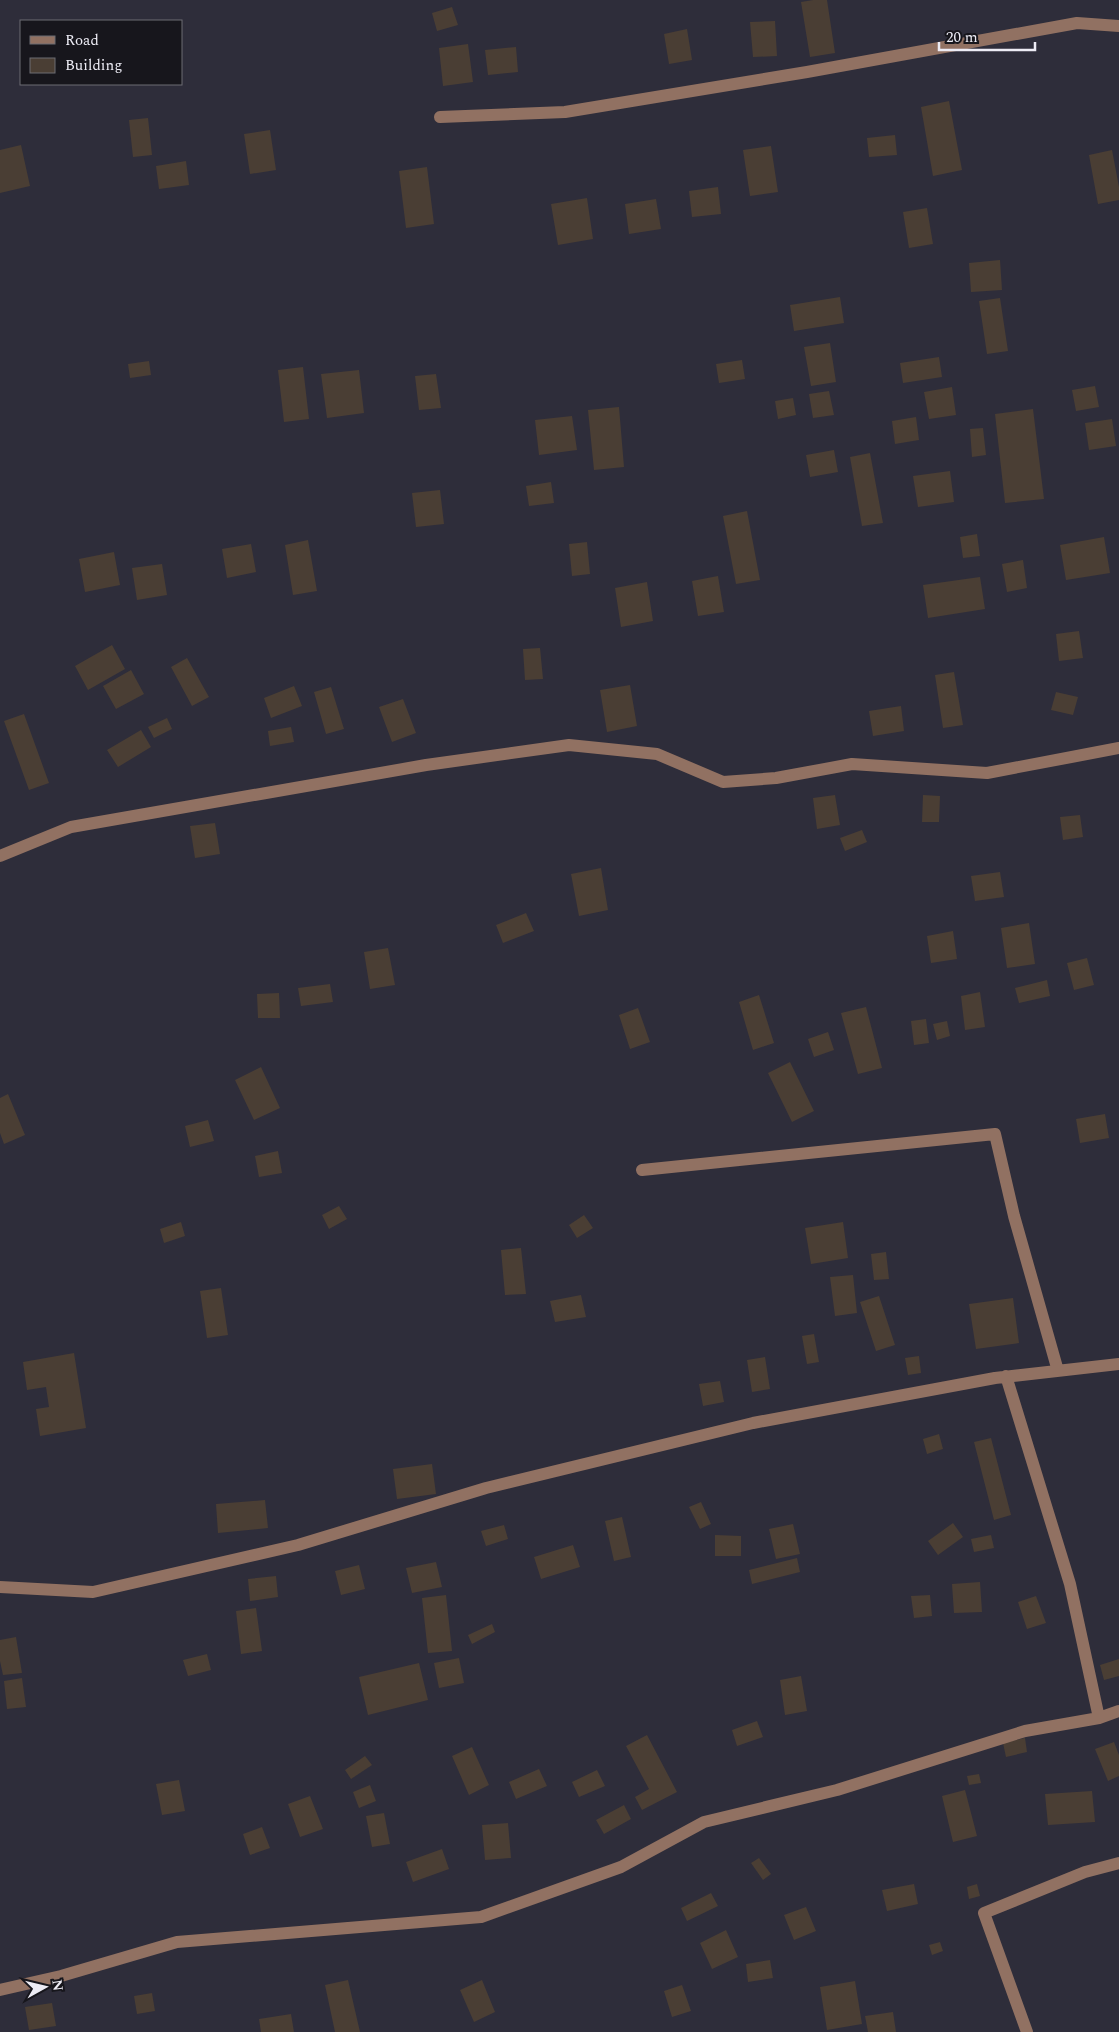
<svg xmlns="http://www.w3.org/2000/svg" width="1119" height="2032" font-family="Spectral,serif">
	<rect width="100%" height="100%" fill="#2e2d3a"/>
	<path fill="#4a3e34" d="M 813,0 L 827,0 L 835,53 L 810,57 L 801,2 Z
		M 452,7 L 458,25 L 437,31 L 432,13 Z
		M 775,21 L 777,56 L 753,57 L 750,22 Z
		M 687,29 L 692,60 L 669,64 L 664,34 Z
		M 468,44 L 473,82 L 443,86 L 439,48 Z
		M 516,47 L 518,72 L 488,75 L 485,50 Z
		M 949,101 L 962,170 L 933,176 L 921,107 Z
		M 148,118 L 152,155 L 133,157 L 129,120 Z
		M 270,130 L 276,170 L 250,174 L 244,134 Z
		M 895,135 L 897,155 L 869,157 L 867,138 Z
		M 21,145 L 30,186 L 0,193 L 0,150 Z
		M 771,146 L 778,192 L 750,196 L 743,150 Z
		M 1112,150 L 1119,187 L 1119,200 L 1098,204 L 1089,155 Z
		M 186,161 L 189,185 L 159,189 L 156,166 Z
		M 427,167 L 434,224 L 406,228 L 399,171 Z
		M 718,187 L 721,214 L 692,217 L 689,191 Z
		M 587,198 L 593,239 L 558,245 L 551,204 Z
		M 656,199 L 661,229 L 629,234 L 625,204 Z
		M 927,208 L 933,244 L 909,248 L 903,212 Z
		M 1000,260 L 1002,290 L 971,292 L 969,263 Z
		M 840,297 L 844,323 L 794,331 L 790,305 Z
		M 1000,298 L 1008,351 L 987,354 L 979,301 Z
		M 830,343 L 836,382 L 811,386 L 804,347 Z
		M 939,357 L 942,377 L 903,383 L 900,363 Z
		M 742,360 L 745,379 L 719,383 L 716,364 Z
		M 149,361 L 151,375 L 130,378 L 128,364 Z
		M 303,367 L 309,419 L 284,422 L 278,370 Z
		M 359,370 L 364,413 L 327,418 L 321,374 Z
		M 436,374 L 441,408 L 419,410 L 415,376 Z
		M 1095,386 L 1099,407 L 1076,411 L 1072,390 Z
		M 952,387 L 956,415 L 929,419 L 924,392 Z
		M 829,391 L 834,415 L 813,418 L 809,394 Z
		M 793,398 L 796,415 L 778,419 L 775,401 Z
		M 619,407 L 624,467 L 594,470 L 588,410 Z
		M 1033,409 L 1044,499 L 1005,503 L 995,414 Z
		M 572,416 L 577,450 L 539,455 L 535,420 Z
		M 916,417 L 919,440 L 895,444 L 892,421 Z
		M 1112,419 L 1116,446 L 1089,450 L 1085,423 Z
		M 983,428 L 986,455 L 972,457 L 970,429 Z
		M 834,450 L 838,472 L 810,477 L 806,455 Z
		M 870,453 L 883,523 L 862,526 L 850,457 Z
		M 950,471 L 954,502 L 918,507 L 913,476 Z
		M 551,482 L 554,503 L 529,506 L 526,486 Z
		M 440,490 L 444,524 L 416,527 L 412,493 Z
		M 747,511 L 760,580 L 736,584 L 723,516 Z
		M 977,534 L 980,556 L 963,558 L 960,537 Z
		M 1104,537 L 1110,573 L 1066,580 L 1060,545 Z
		M 308,540 L 317,591 L 293,595 L 285,545 Z
		M 587,542 L 590,574 L 572,576 L 569,544 Z
		M 251,544 L 256,572 L 227,578 L 222,549 Z
		M 114,552 L 120,585 L 85,592 L 79,559 Z
		M 1023,560 L 1027,588 L 1007,592 L 1002,564 Z
		M 162,564 L 167,595 L 137,600 L 132,568 Z
		M 718,576 L 724,612 L 698,616 L 692,581 Z
		M 980,577 L 985,609 L 928,618 L 923,585 Z
		M 647,582 L 653,621 L 621,627 L 615,588 Z
		M 1079,631 L 1083,658 L 1059,661 L 1056,634 Z
		M 112,645 L 125,669 L 88,690 L 75,666 Z
		M 540,648 L 543,679 L 525,680 L 523,649 Z
		M 187,658 L 209,697 L 192,706 L 171,667 Z
		M 131,670 L 144,694 L 116,709 L 103,686 Z
		M 954,672 L 963,725 L 943,728 L 935,675 Z
		M 630,685 L 637,726 L 607,732 L 600,690 Z
		M 294,686 L 302,706 L 271,718 L 264,698 Z
		M 331,687 L 344,729 L 326,734 L 314,692 Z
		M 1056,692 L 1078,697 L 1073,715 L 1051,710 Z
		M 403,699 L 416,733 L 392,742 L 379,707 Z
		M 901,706 L 904,731 L 873,736 L 869,711 Z
		M 24,714 L 49,783 L 29,790 L 4,721 Z
		M 167,718 L 172,729 L 154,738 L 148,727 Z
		M 291,727 L 294,742 L 270,746 L 268,731 Z
		M 141,730 L 151,747 L 118,767 L 107,750 Z
		M 835,795 L 840,825 L 817,829 L 813,798 Z
		M 923,795 L 940,796 L 939,822 L 922,822 Z
		M 1080,815 L 1083,837 L 1063,840 L 1060,817 Z
		M 215,823 L 220,854 L 195,858 L 190,826 Z
		M 862,830 L 867,842 L 845,851 L 840,838 Z
		M 601,868 L 608,910 L 579,916 L 571,874 Z
		M 1000,872 L 1004,897 L 975,901 L 971,876 Z
		M 526,913 L 534,931 L 503,943 L 496,925 Z
		M 1029,923 L 1035,964 L 1007,968 L 1001,928 Z
		M 953,931 L 957,959 L 931,963 L 927,936 Z
		M 388,948 L 395,985 L 370,989 L 364,952 Z
		M 1087,958 L 1094,985 L 1074,990 L 1067,963 Z
		M 1047,980 L 1050,996 L 1019,1003 L 1015,988 Z
		M 330,984 L 333,1002 L 301,1006 L 298,988 Z
		M 980,992 L 985,1027 L 965,1030 L 961,996 Z
		M 279,993 L 280,1018 L 258,1018 L 257,994 Z
		M 759,995 L 774,1043 L 753,1050 L 739,1002 Z
		M 866,1007 L 882,1068 L 858,1074 L 841,1013 Z
		M 638,1008 L 650,1042 L 630,1049 L 619,1015 Z
		M 926,1019 L 929,1043 L 914,1045 L 911,1021 Z
		M 947,1021 L 950,1036 L 937,1040 L 933,1024 Z
		M 828,1032 L 834,1050 L 814,1057 L 808,1039 Z
		M 790,1062 L 814,1111 L 792,1122 L 768,1073 Z
		M 261,1067 L 280,1108 L 254,1120 L 235,1080 Z
		M 8,1094 L 25,1135 L 4,1144 L 0,1133 L 0,1098 Z
		M 1105,1114 L 1109,1138 L 1080,1143 L 1076,1119 Z
		M 208,1120 L 214,1141 L 190,1147 L 185,1126 Z
		M 278,1151 L 282,1173 L 259,1177 L 255,1156 Z
		M 339,1206 L 347,1219 L 329,1229 L 322,1215 Z
		M 584,1215 L 593,1228 L 577,1238 L 569,1225 Z
		M 181,1222 L 185,1236 L 164,1243 L 160,1229 Z
		M 843,1222 L 848,1258 L 811,1264 L 805,1228 Z
		M 521,1248 L 526,1294 L 505,1295 L 501,1250 Z
		M 886,1252 L 889,1279 L 874,1280 L 871,1254 Z
		M 853,1275 L 857,1313 L 835,1316 L 830,1277 Z
		M 221,1288 L 228,1335 L 207,1338 L 200,1291 Z
		M 581,1295 L 586,1317 L 555,1322 L 550,1301 Z
		M 879,1296 L 895,1345 L 876,1351 L 860,1302 Z
		M 1013,1298 L 1019,1343 L 976,1349 L 969,1304 Z
		M 814,1334 L 819,1362 L 807,1364 L 802,1336 Z
		M 74,1353 L 86,1428 L 40,1436 L 36,1409 L 49,1407 L 46,1387 L 27,1390 L 23,1362 Z
		M 919,1356 L 921,1373 L 908,1375 L 905,1358 Z
		M 765,1357 L 770,1389 L 752,1392 L 747,1360 Z
		M 720,1381 L 724,1402 L 703,1406 L 699,1384 Z
		M 939,1434 L 943,1449 L 927,1454 L 923,1439 Z
		M 991,1438 L 1011,1515 L 994,1520 L 974,1442 Z
		M 432,1464 L 436,1494 L 397,1499 L 393,1469 Z
		M 265,1500 L 268,1528 L 218,1533 L 216,1504 Z
		M 701,1502 L 711,1524 L 700,1529 L 689,1507 Z
		M 622,1517 L 631,1557 L 614,1561 L 605,1521 Z
		M 953,1523 L 963,1537 L 938,1555 L 928,1541 Z
		M 793,1524 L 800,1554 L 776,1559 L 769,1529 Z
		M 504,1525 L 508,1539 L 486,1546 L 481,1531 Z
		M 715,1535 L 741,1536 L 741,1556 L 715,1556 Z
		M 991,1535 L 994,1548 L 974,1552 L 971,1539 Z
		M 573,1545 L 580,1567 L 541,1579 L 534,1557 Z
		M 797,1558 L 800,1572 L 752,1584 L 749,1570 Z
		M 436,1562 L 442,1587 L 412,1593 L 406,1568 Z
		M 359,1565 L 365,1589 L 341,1595 L 335,1571 Z
		M 276,1576 L 278,1597 L 250,1601 L 248,1579 Z
		M 980,1582 L 982,1612 L 954,1613 L 952,1584 Z
		M 446,1595 L 452,1651 L 428,1653 L 422,1598 Z
		M 930,1595 L 932,1616 L 914,1618 L 911,1596 Z
		M 1036,1596 L 1046,1623 L 1027,1629 L 1018,1602 Z
		M 256,1608 L 262,1651 L 241,1654 L 236,1611 Z
		M 492,1624 L 495,1632 L 472,1644 L 468,1635 Z
		M 16,1637 L 22,1673 L 3,1675 L 0,1661 L 0,1640 Z
		M 207,1654 L 211,1670 L 188,1676 L 183,1660 Z
		M 459,1658 L 464,1683 L 439,1688 L 434,1663 Z
		M 1119,1659 L 1119,1676 L 1104,1680 L 1100,1665 Z
		M 419,1663 L 428,1700 L 368,1715 L 359,1677 Z
		M 801,1676 L 807,1711 L 785,1715 L 780,1680 Z
		M 22,1678 L 26,1707 L 7,1709 L 4,1681 Z
		M 757,1721 L 763,1737 L 737,1746 L 732,1730 Z
		M 647,1735 L 677,1792 L 642,1810 L 635,1797 L 649,1789 L 626,1746 Z
		M 1025,1738 L 1027,1752 L 1006,1757 L 1003,1743 Z
		M 1114,1742 L 1119,1755 L 1119,1776 L 1108,1781 L 1095,1749 Z
		M 472,1747 L 489,1785 L 469,1795 L 452,1756 Z
		M 365,1756 L 372,1765 L 351,1779 L 345,1770 Z
		M 539,1769 L 547,1786 L 516,1799 L 509,1782 Z
		M 597,1770 L 605,1786 L 579,1797 L 572,1782 Z
		M 979,1774 L 981,1783 L 969,1785 L 967,1776 Z
		M 179,1780 L 185,1811 L 162,1815 L 156,1784 Z
		M 370,1785 L 376,1801 L 359,1808 L 353,1792 Z
		M 965,1790 L 977,1836 L 953,1842 L 942,1796 Z
		M 1092,1791 L 1095,1822 L 1048,1825 L 1045,1794 Z
		M 310,1796 L 323,1829 L 300,1837 L 288,1804 Z
		M 624,1805 L 631,1819 L 604,1834 L 596,1820 Z
		M 384,1813 L 390,1844 L 372,1847 L 366,1816 Z
		M 508,1823 L 511,1858 L 485,1860 L 482,1825 Z
		M 262,1827 L 270,1848 L 250,1855 L 243,1834 Z
		M 442,1849 L 449,1869 L 413,1882 L 406,1862 Z
		M 759,1858 L 771,1874 L 763,1880 L 751,1863 Z
		M 914,1884 L 918,1904 L 887,1911 L 882,1890 Z
		M 977,1884 L 980,1896 L 969,1899 L 967,1887 Z
		M 711,1893 L 718,1906 L 687,1921 L 681,1908 Z
		M 806,1907 L 816,1931 L 794,1940 L 784,1915 Z
		M 726,1930 L 738,1957 L 712,1969 L 700,1943 Z
		M 940,1942 L 943,1951 L 932,1955 L 929,1945 Z
		M 770,1960 L 773,1978 L 748,1982 L 746,1964 Z
		M 348,1980 L 360,2032 L 335,2032 L 325,1985 Z
		M 482,1980 L 495,2012 L 474,2022 L 460,1990 Z
		M 855,1981 L 862,2024 L 827,2030 L 820,1987 Z
		M 682,1985 L 691,2011 L 672,2017 L 664,1991 Z
		M 152,1993 L 155,2011 L 137,2014 L 134,1996 Z
		M 52,2003 L 56,2026 L 29,2030 L 25,2007 Z
		M 893,2012 L 896,2032 L 868,2032 L 865,2016 Z
		M 291,2014 L 294,2032 L 261,2032 L 259,2019 Z"/>
	<g fill="none" stroke-linecap="round" stroke-linejoin="round">
		<path stroke="#917162" stroke-width="12" d="M 440,117 L 565,112 L 807,72 L 1077,23 L 1119,26
			M 0,856 L 71,827 L 426,765 L 569,745 L 657,754 L 723,782 L 776,778 L 852,764 L 987,773 L 1119,748
			M 642,1170 L 995,1134 L 1014,1216 L 1058,1371
			M 1006,1376 L 1070,1584 L 1099,1718
			M 0,1587 L 93,1592 L 298,1545 L 486,1488 L 753,1423 L 995,1378 L 1119,1364
			M 0,1990 L 61,1976 L 177,1942 L 481,1917 L 621,1867 L 704,1822 L 837,1790 L 1025,1731 L 1099,1718 L 1119,1711
			M 1027,2032 L 984,1913 L 1085,1872 L 1119,1863"/>
	</g>
	<rect x="20" y="20" width="162" height="65" fill="#17161c" stroke="#6d6c73"/>
	<rect x="30" y="36" width="25" height="8" fill="#917162" stroke="#6d6c73"/>
	<text x="65" y="45" font-size="15" fill="#edecf5">Road</text>
	<rect x="30" y="58" width="25" height="15" fill="#4a3e34" stroke="#6d6c73"/>
	<text x="65" y="70" font-size="15" fill="#edecf5">Building</text>
	<g transform="translate(45 1987) rotate(82)" stroke="#17161c" stroke-width="4" paint-order="stroke">
	<path d="M0-4L9 19L0 12L-9 19Z" fill="#edecf5"/>
	<text y="-8" font-size="14" font-weight="bold" text-anchor="middle" fill="#edecf5">N</text>
	</g>
	<path d="M939 42v8h96v-8" fill="none" stroke="#edecf5" stroke-width="2.5"/>
	<text x="946" y="42" font-size="15" fill="#edecf5" stroke="#17161c" stroke-width="4" paint-order="stroke">20 m</text>
</svg>
